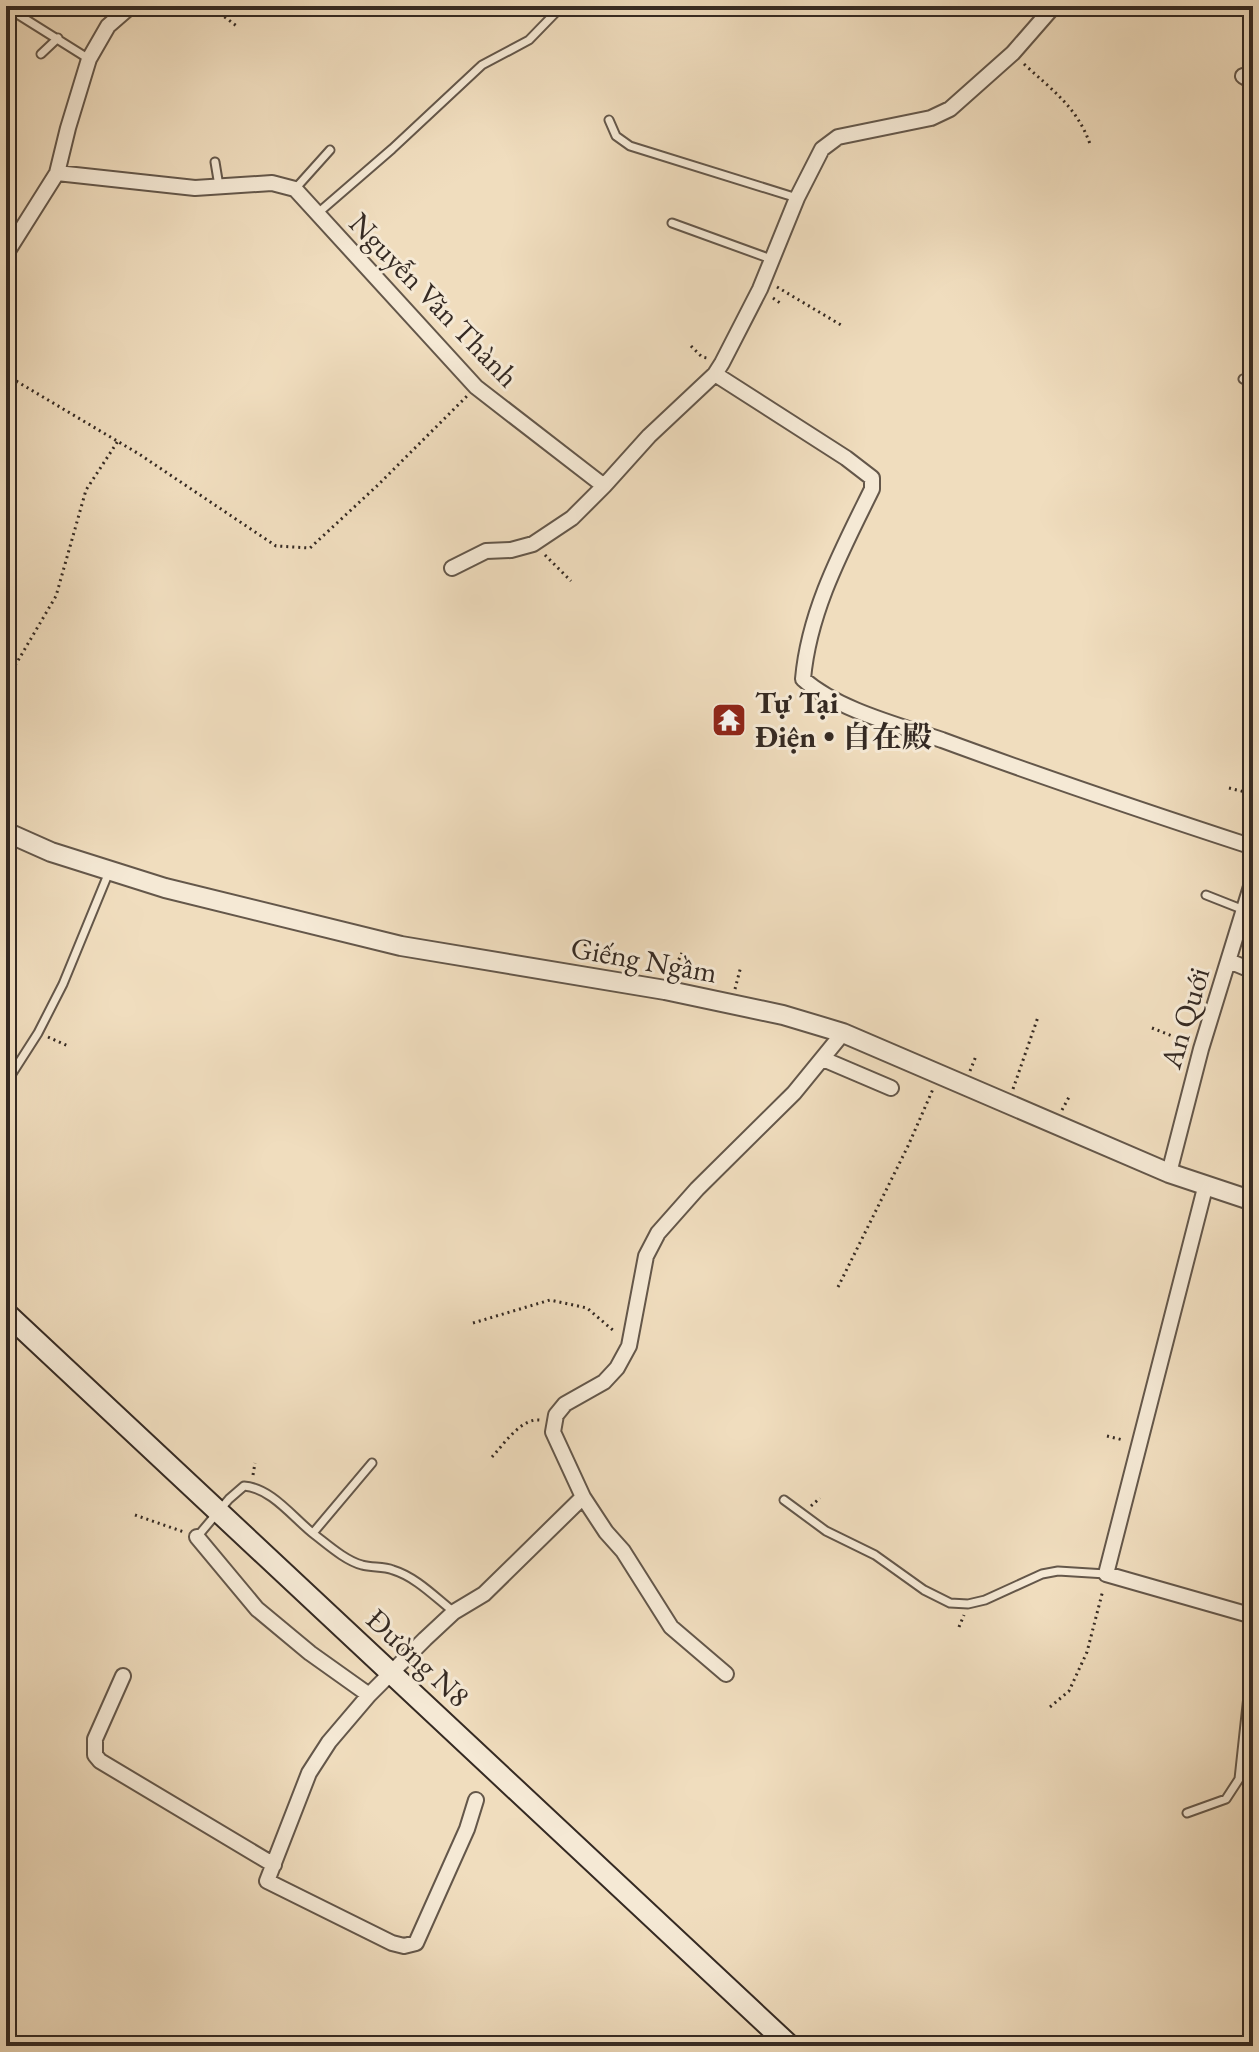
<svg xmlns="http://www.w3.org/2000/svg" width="1259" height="2052" font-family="'EB Garamond','Noto Serif SC',serif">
	<rect width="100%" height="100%" fill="#f0ddbe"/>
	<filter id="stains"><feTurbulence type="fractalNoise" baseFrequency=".0025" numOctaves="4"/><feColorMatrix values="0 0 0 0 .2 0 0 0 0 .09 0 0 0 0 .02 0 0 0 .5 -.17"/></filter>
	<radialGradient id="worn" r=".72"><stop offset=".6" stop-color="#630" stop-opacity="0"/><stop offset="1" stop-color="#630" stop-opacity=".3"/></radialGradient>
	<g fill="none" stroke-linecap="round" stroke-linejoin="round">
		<g stroke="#64574a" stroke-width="11">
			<path id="service" d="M 6,7 L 89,59
				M 41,54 L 58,38
				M 609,120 L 616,136 L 630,146 L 797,198
				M 215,162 L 219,186
				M 295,189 L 330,150
				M 318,213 L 392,149 L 482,65 L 529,40 L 562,6
				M 672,223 L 771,259
				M 1243,379 L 1253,384
				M 1206,895 L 1244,910
				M 6,1083 L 38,1033 L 63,984 L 109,872
				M 784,1500 L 826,1531 L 875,1555 L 924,1590 L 950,1603 L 968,1604 L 985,1600 L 1042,1574 L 1058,1571 L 1106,1574
				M 313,1533 L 372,1463
				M 197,1537 L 229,1499 L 244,1486 C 272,1488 294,1519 315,1535 C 328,1545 346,1561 362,1565 C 372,1568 383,1566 393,1570 C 416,1577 435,1597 454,1612
				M 1187,1813 L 1226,1799 L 1239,1779 L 1251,1668 L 1251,1616"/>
		</g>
		<g stroke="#64574a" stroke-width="18">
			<path id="minor" d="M 1243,76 L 1253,82
				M 57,173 L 195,188 L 272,183 L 295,189 L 476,387 L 604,486 L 649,436 L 715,374 L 722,363 L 760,289 L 797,198 L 822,149 L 838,137 L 931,118 L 950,109 L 1013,53 L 1054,6
				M 6,254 L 57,173 L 68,128 L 89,59 L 108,26 L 131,6
				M 715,374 L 846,458 L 872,478 L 872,489 C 842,550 809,611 803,679 C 838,710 898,725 942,740 C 1045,778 1149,813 1253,847
				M 452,568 L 486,551 L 511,550 L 533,544 L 572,518 L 604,486
				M 1229,961 L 1253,971
				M 823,1059 L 891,1088
				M 1169,1173 L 1201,1049 L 1253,880
				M 1206,1184 L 1106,1574 L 1253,1616
				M 583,1497 L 606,1532 L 623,1551 L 671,1627 L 726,1674
				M 197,1537 L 257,1609 L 310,1653 L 369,1695
				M 123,1676 L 95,1739 L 95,1755 L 100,1761 L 274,1865
				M 476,1800 L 467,1829 L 416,1943 L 404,1946 L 392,1943 L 267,1881 L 309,1773 L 329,1742 L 369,1695 L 425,1639 L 454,1612 L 484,1594 L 583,1497 L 553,1432 L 556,1415 L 565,1404 L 604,1382 L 617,1368 L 629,1346 L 646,1256 L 658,1233 L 697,1189 L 794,1093 L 843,1033"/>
		</g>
		<g stroke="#64574a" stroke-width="22">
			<path id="tertiary" d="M 6,832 L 51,852 L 165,888 L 401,946 L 665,990 L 783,1015 L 843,1033 L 1169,1173 L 1253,1201"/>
		</g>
		<g stroke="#352a23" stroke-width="24">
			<path id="secondary" d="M 6,1313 L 790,2046"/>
		</g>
		<path stroke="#352a23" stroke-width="3" stroke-dasharray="2 4" stroke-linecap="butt" d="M 210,6 L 238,27
			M 1024,64 C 1052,90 1077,107 1090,144
			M 777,287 L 841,325
			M 773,298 L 780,303
			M 691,346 L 702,357 L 707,358
			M 6,375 L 139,454 L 276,546 L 310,548 L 379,484 L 467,396
			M 545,555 L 571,581
			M 6,681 L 56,596 L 86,490 L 118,441
			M 1229,788 L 1253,794
			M 583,958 L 586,941
			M 1194,968 L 1209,974
			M 671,976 L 682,953
			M 735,989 L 741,966
			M 1152,1028 L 1187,1042
			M 48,1037 L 68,1046
			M 970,1071 L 976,1056
			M 1013,1089 L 1038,1017
			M 1062,1110 L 1069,1097
			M 838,1287 L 908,1146 L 933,1089
			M 473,1323 L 550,1300 L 587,1308 L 615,1332
			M 1107,1436 L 1123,1440
			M 492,1457 C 504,1444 521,1418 540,1420
			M 253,1475 L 255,1463
			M 811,1506 L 820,1498
			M 135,1515 L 184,1532
			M 959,1627 L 964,1615
			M 1050,1707 L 1069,1691 L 1087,1652 L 1103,1590"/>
		<use href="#service" stroke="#f5e9d5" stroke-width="7"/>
		<use href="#minor" stroke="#f5e9d5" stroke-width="14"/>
		<use href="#tertiary" stroke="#f5e9d5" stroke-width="18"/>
		<use href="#secondary" stroke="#f5e9d5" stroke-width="20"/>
	</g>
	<defs>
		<g id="temple-square" transform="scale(1.8)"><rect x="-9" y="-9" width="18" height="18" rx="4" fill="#8f2418" stroke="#f5e9d5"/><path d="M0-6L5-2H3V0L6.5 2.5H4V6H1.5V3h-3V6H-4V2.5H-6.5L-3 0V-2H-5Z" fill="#fff"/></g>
	</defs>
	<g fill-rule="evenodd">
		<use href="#temple-square" x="729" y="720"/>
	</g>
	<g text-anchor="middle" stroke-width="6" stroke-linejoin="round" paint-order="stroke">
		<g font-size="30" fill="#352a23" stroke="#f5e9d5">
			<text transform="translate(434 300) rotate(46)" y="10">Nguyễn Văn Thành</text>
			<text transform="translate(644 960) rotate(10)" y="10">Giếng Ngầm</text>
			<text transform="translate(1185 1018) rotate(-73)" y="10">An Quới</text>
			<text transform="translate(418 1658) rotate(43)" y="10">Đường N8</text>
		</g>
		<g font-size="30" font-weight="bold" fill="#352a23" stroke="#f5e9d5" text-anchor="start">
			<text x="755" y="713">Tự Tại<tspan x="755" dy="34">Điện • 自在殿</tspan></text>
		</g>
	</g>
	<rect width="1259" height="2052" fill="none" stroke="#f0ddbe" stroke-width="32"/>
	<rect x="8" y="8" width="1243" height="2036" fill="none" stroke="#352a23" stroke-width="4"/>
	<rect x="16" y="16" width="1227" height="2020" fill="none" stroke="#352a23" stroke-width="2"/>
	<rect width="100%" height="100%" filter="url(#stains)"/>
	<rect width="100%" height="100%" fill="url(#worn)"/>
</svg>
